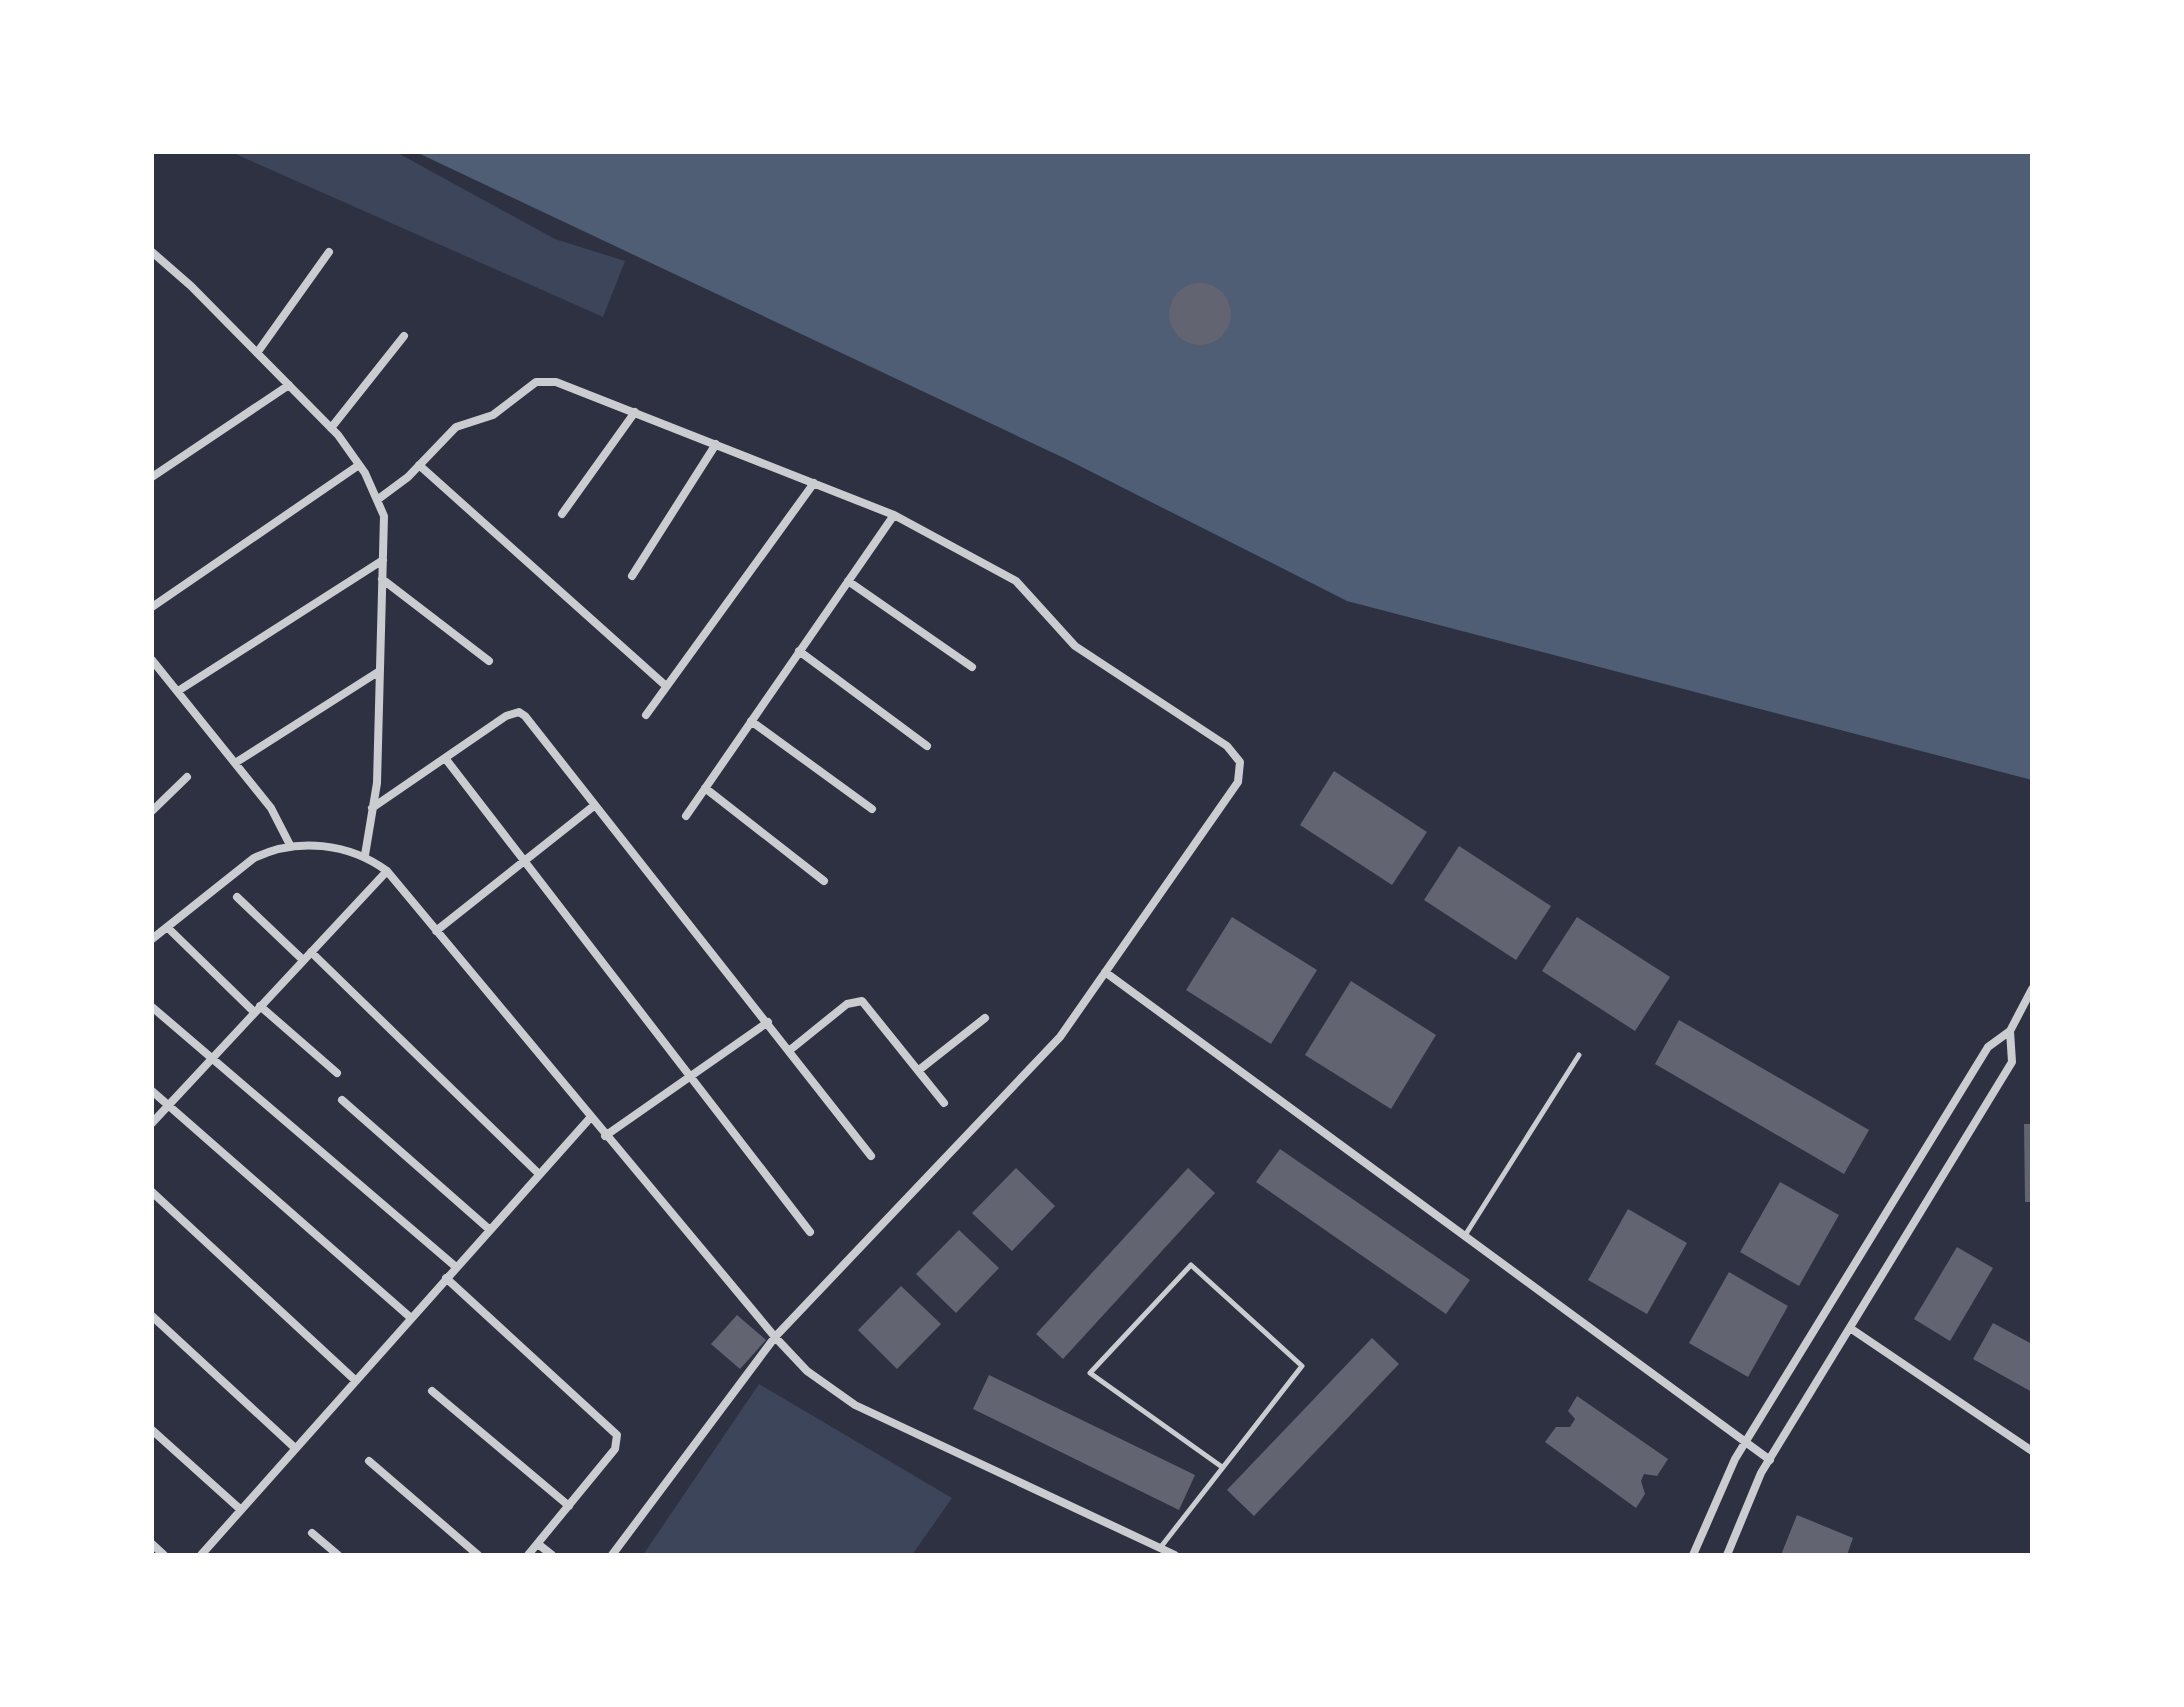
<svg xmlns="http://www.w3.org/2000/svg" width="2184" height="1707" font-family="Poppins,sans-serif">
	<rect width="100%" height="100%" fill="#2d3142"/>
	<path fill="#3c4559" d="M 231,152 L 396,152 L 555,239 L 625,261 L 603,317 Z
		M 759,1384 L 952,1498 L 912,1555 L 643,1555 Z"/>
	<path fill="#4f5d75" d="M 416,152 L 2032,152 L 2032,780 L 1347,601 L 1066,459 Z"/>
	<path fill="#626471" d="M1169 314a31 31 0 1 1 62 0a31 31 0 1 1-62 0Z
		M 1334,771 L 1427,832 L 1392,885 L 1300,825 Z
		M 1459,846 L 1551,906 L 1516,960 L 1424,900 Z
		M 1232,917 L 1317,970 L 1271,1044 L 1186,990 Z
		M 1577,917 L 1670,977 L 1635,1031 L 1542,971 Z
		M 1351,981 L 1436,1035 L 1391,1109 L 1305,1055 Z
		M 1679,1020 L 1869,1130 L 1844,1174 L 1655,1064 Z
		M 2024,1124 L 2032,1124 L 2032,1202 L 2025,1202 Z
		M 1280,1149 L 1470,1280 L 1446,1314 L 1256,1182 Z
		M 1016,1168 L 1055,1206 L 1012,1251 L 972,1213 Z
		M 1188,1168 L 1215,1193 L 1063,1359 L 1036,1334 Z
		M 1780,1182 L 1839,1215 L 1799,1286 L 1740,1252 Z
		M 1628,1209 L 1687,1243 L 1647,1314 L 1588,1280 Z
		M 959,1230 L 999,1268 L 956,1313 L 916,1274 Z
		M 1957,1247 L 1993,1268 L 1950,1341 L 1914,1319 Z
		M 1729,1272 L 1788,1306 L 1748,1377 L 1689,1343 Z
		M 901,1286 L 941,1324 L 897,1369 L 858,1330 Z
		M 737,1315 L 766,1340 L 740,1369 L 711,1344 Z
		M 1993,1323 L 2032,1344 L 2032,1392 L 1973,1359 Z
		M 1372,1338 L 1399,1364 L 1254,1516 L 1227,1490 Z
		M 989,1375 L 1195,1475 L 1179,1510 L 973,1409 Z
		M 1577,1396 L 1668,1459 L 1657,1476 L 1644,1474 L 1641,1481 L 1645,1494 L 1636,1508 L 1545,1442 L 1556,1427 L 1570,1427 L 1575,1419 L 1568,1411 Z
		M 1797,1515 L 1853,1538 L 1847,1555 L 1781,1555 Z"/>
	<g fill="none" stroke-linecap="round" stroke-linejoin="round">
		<path stroke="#caccd0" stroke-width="5" d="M 1464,1237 L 1579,1055
			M 1160,1548 L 1302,1366 L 1191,1265 L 1090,1373 L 1222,1467"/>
		<path stroke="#caccd0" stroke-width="8" d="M 152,252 L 191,286 L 338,435 L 365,473 L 384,516 L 377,783 L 365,855
			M 257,353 L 329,252
			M 331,428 L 404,336
			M 419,465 L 666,686
			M 152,477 L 289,385
			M 377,500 L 408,477 L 456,427 L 493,415 L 536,382 L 556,382 L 894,515 L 1016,581 L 1075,646 L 1227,746 L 1240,762 L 1238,782 L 1060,1037 L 775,1337 L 612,1555
			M 562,514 L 635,412
			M 632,576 L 716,444
			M 382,579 L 489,661
			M 848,581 L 972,667
			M 152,607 L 359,465
			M 799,651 L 927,746
			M 152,660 L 271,808 L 290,845
			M 178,691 L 383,560
			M 646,715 L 814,483
			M 751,721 L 872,809
			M 445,758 L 810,1232
			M 235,763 L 378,672
			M 705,788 L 824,881
			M 372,808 L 506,716 L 519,712 L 525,716 L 871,1156
			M 152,811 L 187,777
			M 686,816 L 894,515
			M 237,897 L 303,960
			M 167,927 L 254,1012
			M 436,931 L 595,805
			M 152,939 L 254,858 C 297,837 349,843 387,871 L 775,1337 L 807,1371 L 855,1405 L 1175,1555
			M 311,952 L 539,1174
			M 1105,972 L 1770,1460
			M 260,1006 L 337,1073
			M 152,1007 L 456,1267
			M 790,1050 L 847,1004 L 862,1001 L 944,1103
			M 919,1070 L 985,1018
			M 152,1091 L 411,1318
			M 342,1100 L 490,1230
			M 152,1123 L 387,871
			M 605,1136 L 768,1022
			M 152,1192 L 356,1381
			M 446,1278 L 617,1435 L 615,1449 L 528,1555
			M 152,1316 L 295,1448
			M 1850,1328 L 2032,1451
			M 432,1391 L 569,1506
			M 152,1430 L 241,1510
			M 369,1461 L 478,1555
			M 312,1533 L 338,1555
			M 152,1544 L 164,1555
			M 538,1544 L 552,1555
			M 201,1555 L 590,1118
			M 1693,1555 L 1735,1459 L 1988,1047 L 2010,1031 L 2032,989
			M 1727,1555 L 1761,1473 L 2012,1062 L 2010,1031"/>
	</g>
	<rect width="2184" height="1707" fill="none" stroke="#ffffff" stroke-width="308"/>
</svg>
